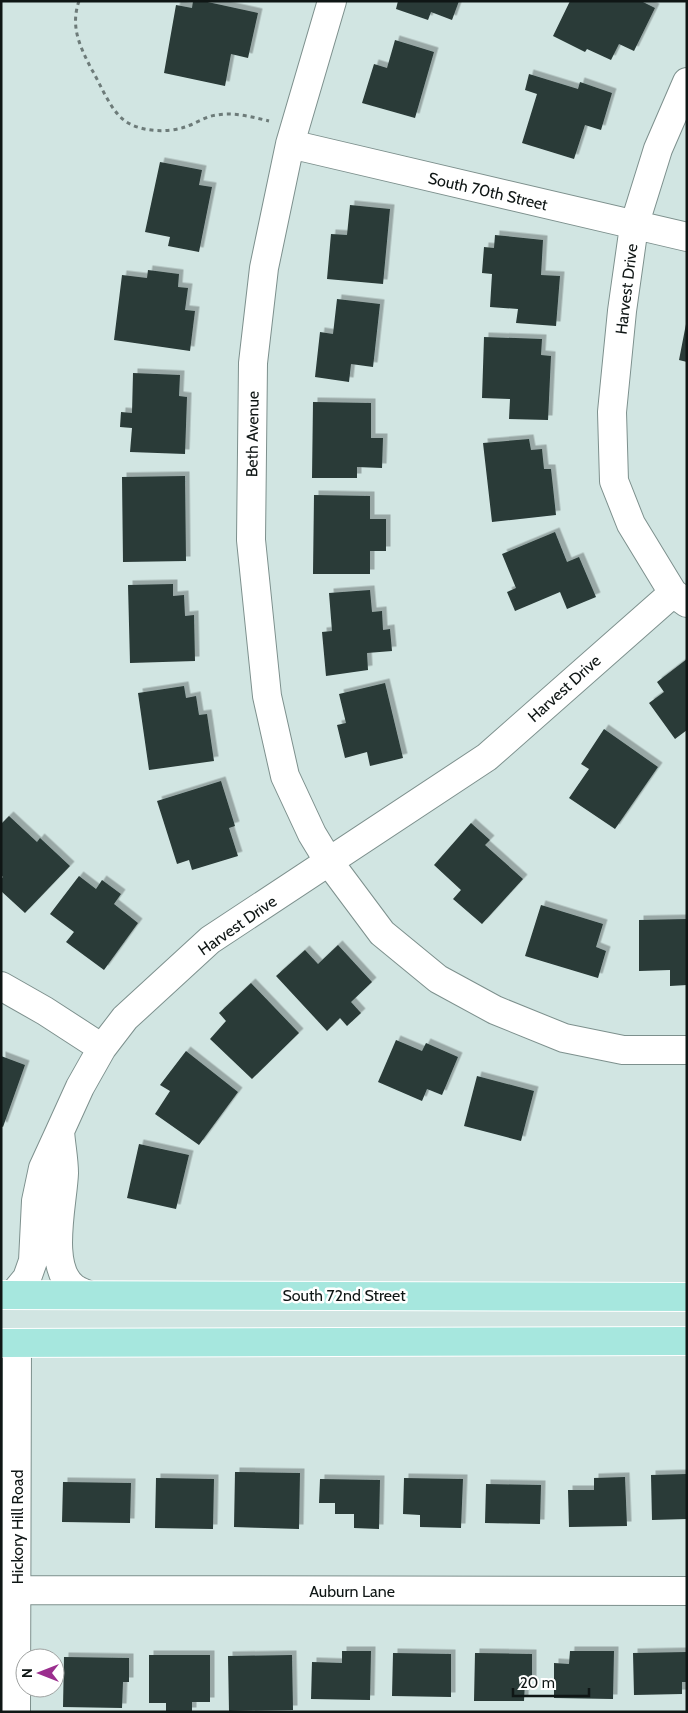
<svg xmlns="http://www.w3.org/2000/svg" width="688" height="1713" font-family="Cabin,sans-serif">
	<defs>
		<filter id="shadow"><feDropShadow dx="4.5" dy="-4.5" stdDeviation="0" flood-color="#0004"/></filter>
	</defs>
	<rect width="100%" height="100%" fill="#d1e5e2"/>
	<path fill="#293a37" filter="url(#shadow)" d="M 193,1 L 203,1 L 258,13 L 248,58 L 231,54 L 225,86 L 164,73 L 176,5 L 192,8 Z
		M 398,1 L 459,1 L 452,20 L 431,12 L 428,20 L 396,9 Z
		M 570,1 L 641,1 L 655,8 L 634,51 L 619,44 L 611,60 L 587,49 L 585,52 L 553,36 Z
		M 395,40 L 434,52 L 415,118 L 362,103 L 374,64 L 387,68 Z
		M 529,74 L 578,89 L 580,82 L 612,93 L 601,130 L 585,125 L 574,159 L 522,143 L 537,94 L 525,90 Z
		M 160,162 L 202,170 L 199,185 L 212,187 L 199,252 L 168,246 L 170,237 L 145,232 Z
		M 350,205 L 390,209 L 383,284 L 327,279 L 331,234 L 347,235 Z
		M 495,235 L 543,240 L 541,275 L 560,276 L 556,326 L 516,323 L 518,309 L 490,307 L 492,274 L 482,273 L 484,247 L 494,248 Z
		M 148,270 L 179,274 L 178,287 L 188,288 L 185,310 L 195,311 L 190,351 L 114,340 L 122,275 L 147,278 Z
		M 337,299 L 380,304 L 373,367 L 351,364 L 349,382 L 315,377 L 320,332 L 333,334 Z
		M 686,324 L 687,324 L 687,362 L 679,360 Z
		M 484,337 L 542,339 L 541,355 L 551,356 L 548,420 L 509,419 L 510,399 L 482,398 Z
		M 133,373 L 180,375 L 179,396 L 187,397 L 185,454 L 130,452 L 132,428 L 120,427 L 121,412 L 132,413 Z
		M 313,402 L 371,403 L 371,438 L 383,438 L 382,468 L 357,467 L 357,478 L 312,478 Z
		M 529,439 L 531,450 L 542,449 L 544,469 L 551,469 L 556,515 L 492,522 L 483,443 Z
		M 185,476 L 186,561 L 123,562 L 122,477 Z
		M 314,495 L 370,496 L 370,519 L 386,519 L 386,551 L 370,551 L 370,574 L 313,574 Z
		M 555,532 L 567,562 L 579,557 L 596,597 L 567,609 L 560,592 L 515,611 L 507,592 L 516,588 L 502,554 Z
		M 173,584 L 173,596 L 184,595 L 185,616 L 194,615 L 195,661 L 130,663 L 128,585 Z
		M 370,590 L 372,612 L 382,611 L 383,630 L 390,629 L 392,651 L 367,653 L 368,670 L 326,676 L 322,632 L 332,631 L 329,593 Z
		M 687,659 L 687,730 L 675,739 L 649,703 L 664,692 L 657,682 Z
		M 385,683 L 403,758 L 370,766 L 367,752 L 345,758 L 337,725 L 346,723 L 339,694 Z
		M 184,686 L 186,698 L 196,696 L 199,715 L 207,714 L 214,761 L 149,770 L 138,693 Z
		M 604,729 L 658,767 L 615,829 L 569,798 L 589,769 L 581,764 Z
		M 221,781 L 235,826 L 229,828 L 238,856 L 192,870 L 189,860 L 177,864 L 157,801 Z
		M 9,816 L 37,842 L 40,838 L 70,866 L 25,913 L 1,891 L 1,879 L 3,877 L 1,875 L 1,824 Z
		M 471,823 L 490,840 L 485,845 L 523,879 L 482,924 L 453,899 L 461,890 L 434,865 Z
		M 79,876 L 96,889 L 102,880 L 121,894 L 114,904 L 138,923 L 104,970 L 66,942 L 74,932 L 50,914 Z
		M 541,905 L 603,924 L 596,947 L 606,951 L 598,978 L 525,956 Z
		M 687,919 L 687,985 L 670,986 L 670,970 L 639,971 L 639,920 Z
		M 338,945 L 372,982 L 351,1002 L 361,1013 L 347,1026 L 340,1018 L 327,1031 L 276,976 L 305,950 L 318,964 Z
		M 251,983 L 299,1033 L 252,1079 L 210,1039 L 226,1021 L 219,1013 Z
		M 396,1040 L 422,1051 L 426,1043 L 458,1057 L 442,1095 L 427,1089 L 422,1101 L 378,1082 Z
		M 186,1051 L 238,1092 L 199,1145 L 155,1114 L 170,1091 L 160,1085 Z
		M 1,1056 L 25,1065 L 3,1127 L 1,1126 Z
		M 477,1076 L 534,1091 L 521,1141 L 464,1126 Z
		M 139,1144 L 189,1155 L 176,1209 L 127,1198 Z
		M 235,1472 L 300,1473 L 299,1529 L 234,1527 Z
		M 687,1474 L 687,1519 L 652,1520 L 651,1475 Z
		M 625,1477 L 627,1526 L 569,1527 L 568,1490 L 594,1490 L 594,1478 Z
		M 156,1478 L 214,1479 L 213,1529 L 155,1528 Z
		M 404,1478 L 463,1479 L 461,1528 L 420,1527 L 420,1515 L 403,1514 Z
		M 320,1479 L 380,1480 L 379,1529 L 354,1528 L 354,1514 L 335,1514 L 335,1503 L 319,1503 Z
		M 63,1482 L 131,1483 L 130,1523 L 62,1522 Z
		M 486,1484 L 541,1485 L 540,1524 L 485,1523 Z
		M 342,1651 L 371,1651 L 370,1700 L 311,1699 L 312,1662 L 342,1663 Z
		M 570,1651 L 614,1651 L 613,1699 L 554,1698 L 554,1663 L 569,1664 Z
		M 687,1652 L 687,1682 L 682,1682 L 682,1694 L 634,1695 L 633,1653 Z
		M 393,1653 L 451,1654 L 451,1697 L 392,1696 Z
		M 475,1653 L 532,1654 L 532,1682 L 525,1682 L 524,1701 L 474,1701 Z
		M 149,1655 L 210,1655 L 210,1702 L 192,1702 L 192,1712 L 166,1712 L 166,1703 L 149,1703 Z
		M 292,1655 L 293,1710 L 229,1711 L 228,1656 Z
		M 64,1657 L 129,1658 L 129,1682 L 123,1682 L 122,1708 L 63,1707 Z"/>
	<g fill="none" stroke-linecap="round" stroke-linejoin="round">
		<g stroke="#7d908d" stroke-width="30">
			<path id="street" d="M 332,1 L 290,144 L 264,268 L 253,363 L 251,540 L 267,696 L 285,776 L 312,834 L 329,862 L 382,933 L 438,979 L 495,1010 L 564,1038 L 623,1050 L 687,1050
				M 687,82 L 658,149 L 634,226 L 622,311 L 612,412 L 614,481 L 631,524 L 673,593 L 687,603
				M 290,144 L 687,237
				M 1,986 L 45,1011 L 102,1048
				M 60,1131 L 80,1087 L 102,1048 L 125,1018 L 210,940 L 487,757 L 673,593
				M 13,1295 L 27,1278 L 33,1261 L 36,1201 L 43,1168 L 60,1131 C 61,1145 64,1160 64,1173 C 63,1203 46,1267 74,1288 C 78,1291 84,1293 88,1295
				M 18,1590 L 687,1591
				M 16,1712 L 17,1343"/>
		</g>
		<g stroke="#fff" stroke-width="30">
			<path id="primary" d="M 1,1295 L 687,1297
				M 1,1343 L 687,1341"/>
		</g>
		<path stroke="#6d7b79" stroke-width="3" stroke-dasharray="4 4" stroke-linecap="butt" d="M 79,1 C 70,27 80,47 92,70 C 101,85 110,110 125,121 C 141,132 167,133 185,127 C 195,124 206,116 217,115 C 235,112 252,117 269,121"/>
		<use href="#street" stroke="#fff" stroke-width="28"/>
		<use href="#primary" stroke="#a6e7de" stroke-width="28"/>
	</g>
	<g text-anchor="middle" stroke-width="5" stroke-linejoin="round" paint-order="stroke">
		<g font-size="16" fill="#0f1615" stroke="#fff">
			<text transform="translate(488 191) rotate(13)" y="6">South 70th Street</text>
			<text transform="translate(626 289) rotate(-83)" y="6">Harvest Drive</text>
			<text transform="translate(252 434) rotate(-89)" y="6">Beth Avenue</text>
			<text transform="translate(564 688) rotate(-42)" y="6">Harvest Drive</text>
			<text transform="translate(237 925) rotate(-35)" y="6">Harvest Drive</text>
			<text x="344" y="1301">South 72nd Street</text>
			<text transform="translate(17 1527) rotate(-90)" y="6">Hickory Hill Road</text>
			<text x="352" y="1597">Auburn Lane</text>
		</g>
	</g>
	<rect width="688" height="1713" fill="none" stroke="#0f1615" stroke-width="5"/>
	<g transform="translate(40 1673) rotate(270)"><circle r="24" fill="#ffffff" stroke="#9fa2a1"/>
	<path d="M0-4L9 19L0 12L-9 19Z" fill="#9b2e8e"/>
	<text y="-8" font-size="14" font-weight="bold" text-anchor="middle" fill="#0f1615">N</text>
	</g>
	<path d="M513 1688v8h76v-8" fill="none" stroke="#0f1615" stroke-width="2.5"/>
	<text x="520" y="1688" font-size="15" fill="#0f1615" stroke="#ffffff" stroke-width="4" paint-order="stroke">20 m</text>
</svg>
